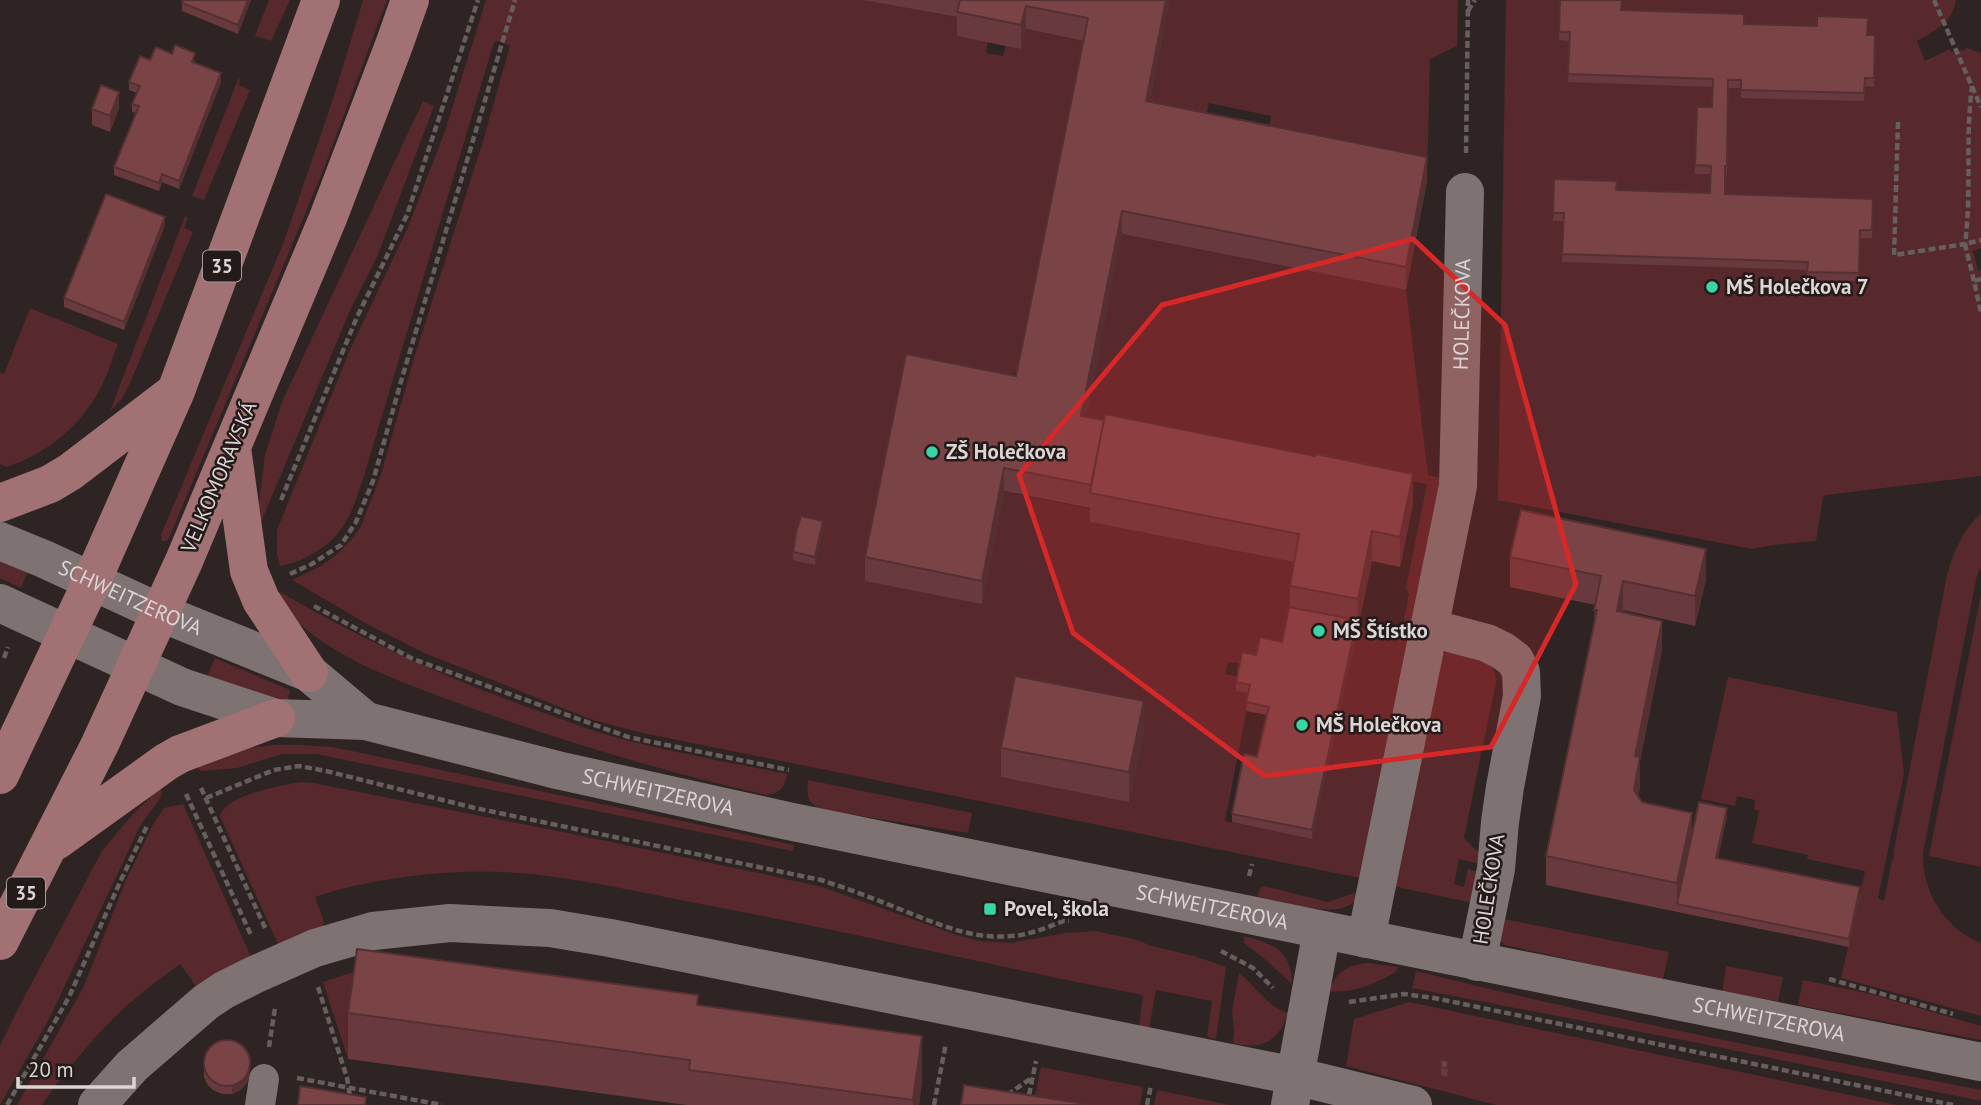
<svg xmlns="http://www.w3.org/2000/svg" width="1981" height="1105" font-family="'PT Sans',sans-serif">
	<rect width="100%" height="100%" fill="#2e2424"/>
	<path fill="#57292c" d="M 269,0 L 290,0 L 271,41 L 255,36 Z
		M 363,0 L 387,0 L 323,171 L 169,538 L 166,541 L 162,541 L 161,535 L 283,244 L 333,99 Z
		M 486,0 L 865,0 L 961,18 L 988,41 L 986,53 L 1003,56 L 1006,45 L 1021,48 L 1026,29 L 1088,42 L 1023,375 L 1013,373 L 1010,385 L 906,378 L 900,378 L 900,384 L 906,385 L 1004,491 L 1091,509 L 1090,522 L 1299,563 L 1282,650 C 1259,661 1254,665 1228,662 L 1225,674 L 1239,677 L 1250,693 L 1225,821 L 1312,838 L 1357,628 L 1401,635 L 1409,594 L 1406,588 L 1427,484 L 1371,473 L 1081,439 L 1122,234 L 1406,290 L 1428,475 L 1442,478 L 1370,880 L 638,732 L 590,719 L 422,652 L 367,624 L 292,580 L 321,566 L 337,554 L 353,538 L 361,526 L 381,474 L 415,355 L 483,141 L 510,46 L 499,41 L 494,42 L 364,476 C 358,492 354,509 345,523 C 333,545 304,562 280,566 L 277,554 L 277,530 L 349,352 L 408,227 L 445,131 Z
		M 1170,0 L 1458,0 L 1457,46 L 1430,59 L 1427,181 L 1265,148 L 1271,116 L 1209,103 L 1202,135 L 1146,125 Z
		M 1506,0 L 1956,0 C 1953,22 1935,31 1917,41 L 1925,61 L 1950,49 L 1951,52 L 1965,50 L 1965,47 L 1981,53 L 1981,248 L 1973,251 L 1978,271 L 1981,270 L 1981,476 L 1826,495 L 1823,497 L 1816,541 L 1773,545 L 1752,549 L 1498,500 Z
		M 239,77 L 240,80 L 239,85 L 250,90 L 204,200 L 192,196 Z
		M 423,101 L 434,106 L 377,257 L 351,308 L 259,527 L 259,501 L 265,455 L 282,402 Z
		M 185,216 L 188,218 L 184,228 L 193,232 L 130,383 L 121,400 L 110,411 Z
		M 30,308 L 118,344 C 112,358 108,375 100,389 C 80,427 47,453 7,467 L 0,464 L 0,372 L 4,374 Z
		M 1981,513 L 1981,569 L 1979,569 L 1976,580 L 1923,853 C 1922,892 1945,929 1981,943 L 1981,1016 L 1841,978 L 1865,871 L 1807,859 L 1808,855 L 1752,843 L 1759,811 L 1754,809 L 1755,800 L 1737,796 L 1735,806 L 1701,799 L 1728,677 L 1897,712 L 1904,774 L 1878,898 L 1884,901 L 1892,860 L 1894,859 L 1894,850 L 1947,575 C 1953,552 1964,529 1981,513 Z
		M 0,560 L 28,571 L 21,588 L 0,578 Z
		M 280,592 C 366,642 456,683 550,715 C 570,722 590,730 611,736 C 669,752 728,762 787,774 C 785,786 780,794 766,795 C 657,770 551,738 447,699 C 397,680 342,661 301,625 C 292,617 284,606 276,597 Z
		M 1981,594 L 1981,867 L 1929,856 Z
		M 1448,651 L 1491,663 L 1495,673 L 1496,682 L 1464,838 L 1480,854 L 1485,865 L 1459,859 L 1454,884 L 1464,887 L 1468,869 L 1485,874 L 1478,904 L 1388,885 L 1439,656 Z
		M 215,658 L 290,690 L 288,700 L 284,702 L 206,679 Z
		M 273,745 L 299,745 L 333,747 L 794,845 L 793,851 L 316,754 L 282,754 L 237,768 L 200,771 L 197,766 L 242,749 Z
		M 808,780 L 972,813 L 968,833 L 829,811 C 809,806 806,800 808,780 Z
		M 301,782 L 313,783 L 568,833 L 786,879 L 822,887 L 960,936 L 979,941 L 1011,943 L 1066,933 L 1095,931 L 1134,939 L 1152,946 L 1194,956 L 1226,967 L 1216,1039 L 1207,1037 L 1212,1001 L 1156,990 L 1149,1029 L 1139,1027 L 1143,995 C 1002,968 863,935 722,908 C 650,895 576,876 503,872 C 447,869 367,879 315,897 L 324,922 L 323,927 L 278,944 L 220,816 C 227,794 280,786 301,782 Z
		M 160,788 L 162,792 L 161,797 L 140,826 L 50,1017 L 0,1105 L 0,1046 L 18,1009 L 102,851 L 131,816 Z
		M 183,804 L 251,957 L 196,986 L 180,964 C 164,976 147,988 132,1001 C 102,1027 64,1072 42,1105 L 17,1105 L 83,988 L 126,880 L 153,825 L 164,808 Z
		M 1264,886 L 1328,902 L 1363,890 C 1359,896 1355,902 1348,906 C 1328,916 1278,902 1257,896 L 1260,888 Z
		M 1499,918 L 1669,952 L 1663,980 L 1505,945 L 1500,940 Z
		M 1244,936 C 1273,944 1291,949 1292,984 L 1266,960 L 1244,943 Z
		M 1369,963 L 1398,967 L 1396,972 C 1376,983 1352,994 1329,991 C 1336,972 1349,964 1369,963 Z
		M 1726,966 L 1783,977 L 1778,1001 L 1722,992 Z
		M 356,971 L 348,1059 L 323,982 Z
		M 1416,971 C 1603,1018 1792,1054 1981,1090 L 1981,1101 L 1693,1042 L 1412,988 Z
		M 1239,973 C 1255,985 1267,1007 1288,1013 C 1279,1041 1262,1051 1233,1043 L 1234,1033 L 1232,1010 Z
		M 1803,980 L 1871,994 L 1981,1026 L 1981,1040 L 1798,1005 Z
		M 1409,1002 L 1897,1105 L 1496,1105 L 1346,1066 L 1354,1019 Z
		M 1041,1067 L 1143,1087 L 1140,1105 L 1033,1105 Z
		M 1157,1090 L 1230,1105 L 1154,1105 Z"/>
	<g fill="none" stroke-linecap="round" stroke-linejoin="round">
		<path stroke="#675e5e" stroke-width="4.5" stroke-dasharray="7 3.5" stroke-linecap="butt" d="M 1934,0 L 1981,107
			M 1468,11 L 1475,0
			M 1898,122 L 1894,255 L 1965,244 C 1972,191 1965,139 1972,86
			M 1466,153 L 1468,0
			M 1981,279 L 1974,281 L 1981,313
			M 1974,281 L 1965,244 L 1981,240
			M 281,500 L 357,317 L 407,215 L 478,0
			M 290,574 L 312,564 L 341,545 L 356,522 L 373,481 L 402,378 L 515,0
			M 314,606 L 413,659 L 628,737 L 789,770
			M 4,658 L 8,647
			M 201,788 L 266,930
			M 186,794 L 251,935
			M 206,798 L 274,770 L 299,766 L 326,771 L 475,808 L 821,880 C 849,889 875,899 902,910 C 938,924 972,940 1012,936 C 1030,935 1047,927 1064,921 L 1069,921
			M 1249,876 L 1252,864
			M 1221,951 L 1253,968 L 1273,988
			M 1829,979 L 1953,1014
			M 318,987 L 347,1078 L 350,1096 L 358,1105
			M 1349,1002 L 1404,994 L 1434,998 L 1953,1105
			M 269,1047 L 275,1008
			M 297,1078 L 442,1105
			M 1007,1095 L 1033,1077
			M 7,1105 L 69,997 L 120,882 L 148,824
			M 934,1105 L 946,1043
			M 1027,1105 L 1036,1061
			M 1147,1105 L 1151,1085"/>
		<path stroke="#7f7272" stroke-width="30" d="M 260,1105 L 264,1079"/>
		<g stroke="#7f7272" stroke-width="38">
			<path d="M 1430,628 L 1487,643 L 1503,651 L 1515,660 L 1521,672 L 1522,696 L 1505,787 L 1500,822 L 1496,869 L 1477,962"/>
			<path id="s1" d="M 1366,939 L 1458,486 L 1465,192"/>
			<path d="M 97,1105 L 132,1066 L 206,1002 L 224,990 L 254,975 L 315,948 L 373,931 L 450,923 L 550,928 L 610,938 L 1295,1076 L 1413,1105"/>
			<path d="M 1290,1105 L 1322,930"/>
		</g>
		<g stroke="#7f7272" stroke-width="38">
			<path id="s2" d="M 0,541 L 44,559 L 161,613 L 309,673 L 366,721"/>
			<path id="s3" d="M 0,603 L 182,687 L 276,718 L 366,721 L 557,770 L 788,821 L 1412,948 L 1981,1062"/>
		</g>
		<path stroke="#a27173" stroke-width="38" d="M 232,448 L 249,571 L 261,600 L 309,673
			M 0,503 L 50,484 L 70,472 L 171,395
			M 0,775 L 92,581 L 176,391 L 321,0
			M 56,841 L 166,762 L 180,754 L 276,718
			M 0,941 L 100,744 L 184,561 L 328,218 L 394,45 L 410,0"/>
	</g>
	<path fill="#693a3d" d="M 251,0 L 238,34 L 182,11 L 182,3 Z
		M 863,0 L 1170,0 L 1150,102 L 1427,181 L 1406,290 L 1122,234 L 1086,416 L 1413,503 L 1400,567 L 1372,561 L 1312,839 L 1232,822 L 1232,814 L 1257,757 L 1267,715 L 1246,711 L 1248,693 L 1236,691 L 1236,682 L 1256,655 L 1282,642 L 1290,607 L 1290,586 L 1294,562 L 1090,522 L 1090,508 L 1004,491 L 982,604 L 865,581 L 865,557 L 1016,376 L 1084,41 L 1026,29 L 1021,49 L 957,36 L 957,17 Z
		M 1560,0 L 1622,10 L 1744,24 L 1875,35 L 1874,87 L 1865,86 L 1864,101 L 1741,98 L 1741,88 L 1728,88 L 1727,175 L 1725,175 L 1725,194 L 1873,199 L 1872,238 L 1860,238 L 1859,281 L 1807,280 L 1807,270 L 1562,262 L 1564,221 L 1553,221 L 1554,179 L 1617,190 L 1710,193 L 1710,174 L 1695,174 L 1695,165 L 1712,107 L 1712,87 L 1568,82 L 1569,41 L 1559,40 Z
		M 172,54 L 195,61 L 195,63 L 221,82 L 179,189 L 162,182 L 159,191 L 114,175 L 114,167 L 136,113 L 132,112 L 132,104 L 137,93 L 129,90 L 129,82 L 150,60 Z
		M 119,108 L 110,132 L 92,125 L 92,109 Z
		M 165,225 L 124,330 L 64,307 L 64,298 Z
		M 823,529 L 815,565 L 793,560 L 793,552 Z
		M 1510,557 L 1706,579 L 1695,626 L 1623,610 L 1623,612 L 1662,650 L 1640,761 L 1640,787 L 1638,796 L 1642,802 L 1692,833 L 1727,816 L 1718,858 L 1860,896 L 1849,947 L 1546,885 L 1546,856 L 1594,626 L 1595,605 L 1510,587 Z
		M 1144,730 L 1129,802 L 1001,777 L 1001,748 Z
		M 698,1005 L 922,1081 L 919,1105 L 687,1105 L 348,1059 L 348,1013 Z
		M 1441,1060 L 1448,1069 L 1447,1077 L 1441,1075 Z
		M 204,1068 L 250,1073 L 247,1083 L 241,1090 L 232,1094 L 222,1094 L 213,1090 L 207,1084 L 204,1077 Z"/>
	<path fill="#553032" d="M 248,0 L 251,0 L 238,34 L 238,25 Z
		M 1166,0 L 1170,0 L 1146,125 L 1146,101 Z
		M 1026,6 L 1026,29 L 1021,49 L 1021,25 Z
		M 221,73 L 221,82 L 179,189 L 179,181 Z
		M 119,92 L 119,108 L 110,132 L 110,116 Z
		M 1427,157 L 1427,181 L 1406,290 L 1406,267 Z
		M 162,174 L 162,182 L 159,191 L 159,183 Z
		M 1122,211 L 1122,234 L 1081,439 L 1081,416 Z
		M 165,217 L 165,225 L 124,330 L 124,322 Z
		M 1004,468 L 1004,491 L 982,604 L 982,581 Z
		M 1413,474 L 1413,503 L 1400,567 L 1400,537 Z
		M 823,521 L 823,529 L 815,565 L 815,557 Z
		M 1372,531 L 1372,561 L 1358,628 L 1358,599 Z
		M 1706,549 L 1706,579 L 1695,626 L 1695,596 Z
		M 1623,581 L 1623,610 L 1617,640 L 1617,611 Z
		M 1357,620 L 1357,628 L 1312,839 L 1312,830 Z
		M 1662,621 L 1662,650 L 1640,761 L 1640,787 L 1634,819 L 1635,756 Z
		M 1144,701 L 1144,730 L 1129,802 L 1129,772 Z
		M 1727,808 L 1727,816 L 1716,866 L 1716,858 Z
		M 1692,813 L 1692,842 L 1677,904 L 1677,913 L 1677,883 Z
		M 1860,887 L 1860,896 L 1849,947 L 1849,939 Z
		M 922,1036 L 922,1081 L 919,1105 L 913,1105 Z
		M 250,1065 L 250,1073 L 247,1083 L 241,1090 L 232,1094 L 232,1086 Z"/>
	<path fill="#7a4447" stroke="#553032" stroke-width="2" d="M 183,0 L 248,0 L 238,25 L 182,3 Z
		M 960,0 L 1166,0 L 1146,101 L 1427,157 L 1406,267 L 1122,211 L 1081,416 L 1104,420 L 1091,485 L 1004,468 L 982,581 L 865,557 L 906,354 L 1016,376 L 1088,18 L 1026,6 L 1021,25 L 957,12 Z
		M 1560,0 L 1622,0 L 1621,10 L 1744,14 L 1744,24 L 1817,26 L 1817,16 L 1868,18 L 1867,35 L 1875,35 L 1874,78 L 1865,78 L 1864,93 L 1741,90 L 1741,80 L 1728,80 L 1727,166 L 1725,166 L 1725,194 L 1873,199 L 1872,230 L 1860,230 L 1859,273 L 1807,272 L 1808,262 L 1562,254 L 1564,213 L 1553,213 L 1554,179 L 1617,181 L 1616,190 L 1710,193 L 1711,166 L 1695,165 L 1697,107 L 1712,107 L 1713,79 L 1568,74 L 1570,32 L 1559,32 Z
		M 175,45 L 195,53 L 192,62 L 221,73 L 179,181 L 162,174 L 159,183 L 114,167 L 139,106 L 132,104 L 140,86 L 129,82 L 140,56 L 150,60 L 156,47 L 172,54 Z
		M 101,85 L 119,92 L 110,116 L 92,109 Z
		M 106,194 L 165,217 L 124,322 L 64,298 Z
		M 1105,414 L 1315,456 L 1316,454 L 1413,474 L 1400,537 L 1372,531 L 1358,599 L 1290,586 L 1299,534 L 1090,493 Z
		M 1521,510 L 1706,549 L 1695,596 L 1623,581 L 1617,611 L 1662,621 L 1635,756 L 1640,757 L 1634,790 L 1642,802 L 1692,813 L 1677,883 L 1546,856 L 1597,610 L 1594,610 L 1601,576 L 1510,557 Z
		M 801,516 L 823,521 L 815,557 L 793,552 L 796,533 Z
		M 1289,607 L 1357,620 L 1312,830 L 1232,814 L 1244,754 L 1257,757 L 1269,707 L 1246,702 L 1250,685 L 1236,682 L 1242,652 L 1256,655 L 1260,637 L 1282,642 Z
		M 1015,676 L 1144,701 L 1129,772 L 1001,748 Z
		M 1699,802 L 1727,808 L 1716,858 L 1860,887 L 1849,939 L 1677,904 Z
		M 357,949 L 698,995 L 697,1005 L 922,1036 L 913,1100 L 689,1070 L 690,1060 L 348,1013 Z
		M204 1063a23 23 0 1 1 46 0a23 23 0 1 1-46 0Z
		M 1441,1060 L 1448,1061 L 1447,1068 L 1441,1067 Z
		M 964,1085 L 1092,1105 L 961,1105 Z
		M 300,1086 L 366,1097 L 365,1105 L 298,1105 Z"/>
	<path fill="#d62828" fill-opacity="0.2" stroke="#d62828" stroke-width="5" stroke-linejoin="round" d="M 1413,239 L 1505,325 L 1576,584 L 1491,747 L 1265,776 L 1073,633 L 1019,475 L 1162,305 Z"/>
	<g fill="#3bd4a4" stroke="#241a1a" stroke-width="2.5">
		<circle cx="1712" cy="287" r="7"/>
		<circle cx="932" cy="452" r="7"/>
		<circle cx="1319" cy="631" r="7"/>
		<circle cx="1302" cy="725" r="7"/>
		<rect x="983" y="902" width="14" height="14" rx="3.5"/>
	</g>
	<g text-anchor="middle" stroke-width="5" stroke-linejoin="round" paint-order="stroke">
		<g fill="#241a1a" stroke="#a59d9d" stroke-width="2">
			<rect x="203" y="250.5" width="38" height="31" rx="5"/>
			<rect x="7" y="877.5" width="38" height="31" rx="5"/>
		</g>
		<g font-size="19" font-weight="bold" fill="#dcd5d5">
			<text x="222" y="273">35</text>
			<text x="26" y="900">35</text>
		</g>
		<g font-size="21" font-weight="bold" fill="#dcd5d5" stroke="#241a1a" text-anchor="start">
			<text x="1726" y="294">MŠ Holečkova 7</text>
			<text x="946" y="459">ZŠ Holečkova</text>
			<text x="1333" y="638">MŠ Štístko</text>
			<text x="1316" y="732">MŠ Holečkova</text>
			<text x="1004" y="916">Povel, škola</text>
		</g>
		<g font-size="21" fill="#dcd5d5" stroke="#241a1a">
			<text dy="7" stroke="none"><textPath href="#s1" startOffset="634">HOLEČKOVA</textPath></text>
			<text transform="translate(219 477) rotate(-67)" y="7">VELKOMORAVSKÁ</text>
			<text dy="7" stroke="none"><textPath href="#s2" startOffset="142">SCHWEITZEROVA</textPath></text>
			<text dy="7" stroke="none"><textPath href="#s3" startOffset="690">SCHWEITZEROVA</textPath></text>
			<text transform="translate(1489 889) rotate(-81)" y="7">HOLEČKOVA</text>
			<text dy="7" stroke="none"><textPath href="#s3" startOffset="1256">SCHWEITZEROVA</textPath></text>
			<text dy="7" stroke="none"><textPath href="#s3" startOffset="1824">SCHWEITZEROVA</textPath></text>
		</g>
	</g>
	<path d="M18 1077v10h116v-10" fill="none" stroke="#dcd5d5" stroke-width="3.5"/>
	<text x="28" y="1077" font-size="21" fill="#dcd5d5" stroke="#241a1a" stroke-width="5" paint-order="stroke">20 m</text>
</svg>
